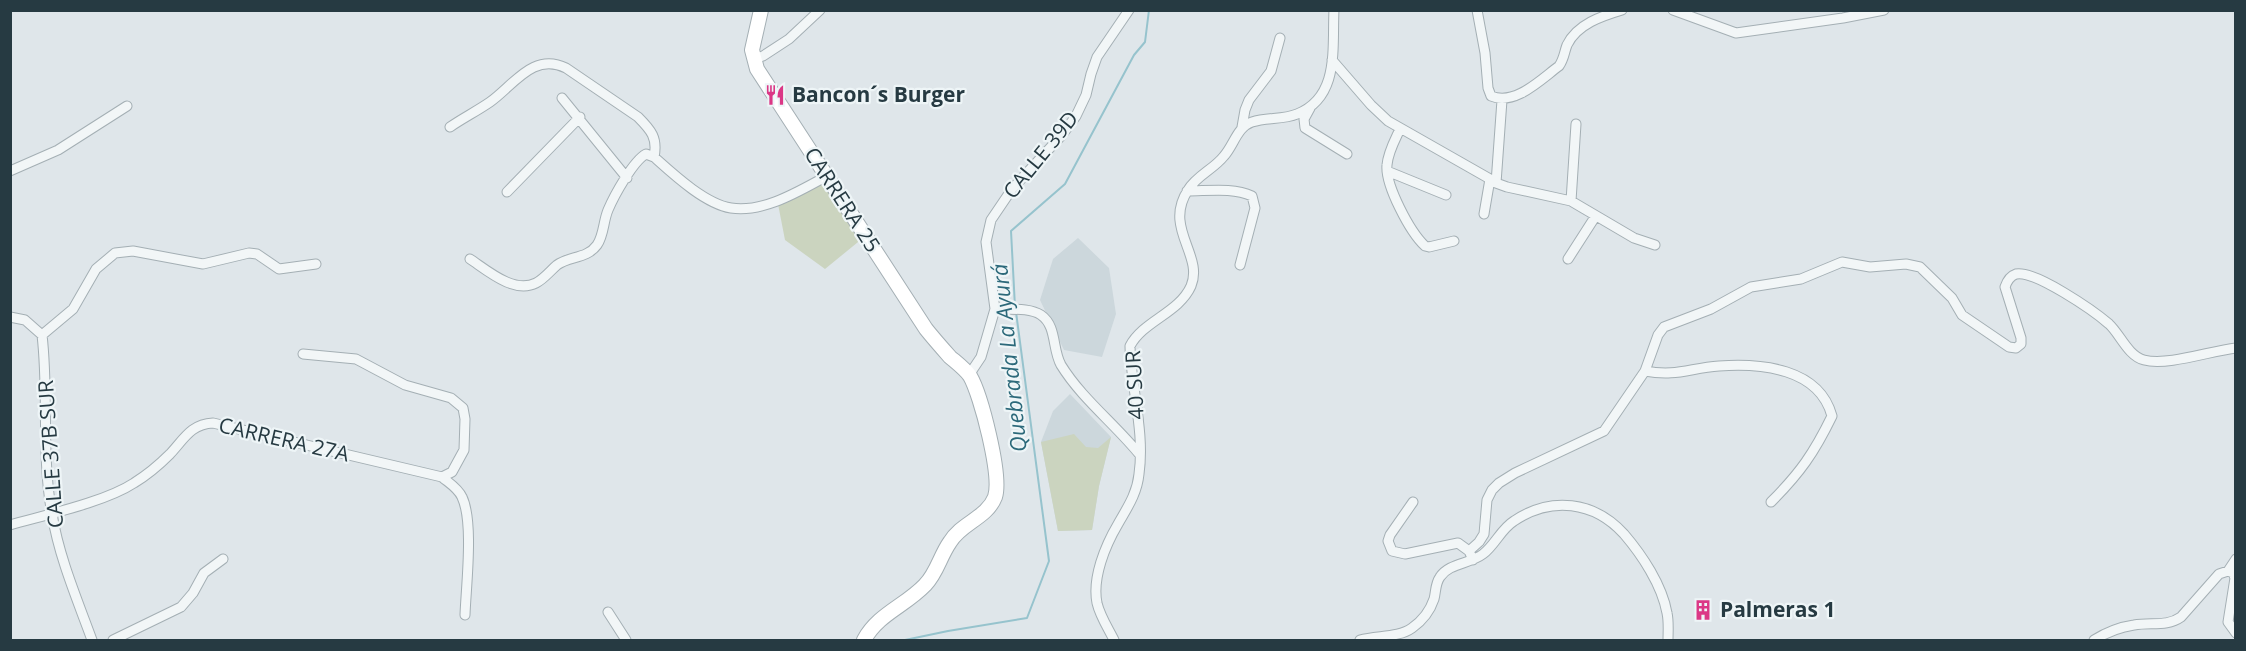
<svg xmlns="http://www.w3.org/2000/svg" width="2246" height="651" font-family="'Open Sans',sans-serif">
	<rect width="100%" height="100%" fill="#dfe6ea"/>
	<path fill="#ccd7dc" d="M 1078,238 L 1109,268 L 1116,314 L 1102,357 L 1064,350 L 1040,300 L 1053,259 Z
		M 1070,394 L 1111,437 L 1099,486 L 1092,530 L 1058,531 L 1041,442 L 1053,411 Z"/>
	<path fill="#cbd4bf" d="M 826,182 L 863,238 L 825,269 L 785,240 L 778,204 Z
		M 1074,434 L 1086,447 L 1098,448 L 1111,437 L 1099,486 L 1092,530 L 1058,531 L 1041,442 Z"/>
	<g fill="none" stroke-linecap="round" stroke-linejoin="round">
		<path stroke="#96c3cd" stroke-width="2" d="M 1015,307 L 1011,231 L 1065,184 L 1134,55 L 1145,42 L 1149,10
			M 905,640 L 948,631 L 1027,618 L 1049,561 L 1016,312"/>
		<g stroke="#a4afb4" stroke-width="11">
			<path id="street" d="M 1477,10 L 1485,53 L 1488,88 L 1491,96 C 1515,106 1540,80 1559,66 C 1564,59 1564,53 1567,45 C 1577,24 1602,16 1622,10
				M 1673,10 L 1736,33 L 1843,18 L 1884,10
				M 753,59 L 763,56 L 789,39 L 820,10
				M 1332,60 L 1371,105 L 1388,121 L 1490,179
				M 562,98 L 627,178
				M 1502,100 L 1496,183 L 1507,187 L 1571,201 L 1634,238 L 1655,245
				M 1310,108 L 1304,119 L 1305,128 L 1347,154
				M 450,127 C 463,118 477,111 490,102 C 514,85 533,52 566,68 L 638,117 C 651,130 658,138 654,157
				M 1242,127 L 1245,110 L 1249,100 L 1271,71 L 1280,38
				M 1400,129 C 1395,140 1388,152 1387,165 C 1385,185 1410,232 1425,246 L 1429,247 L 1454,241
				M 10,171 L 58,150 L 127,106
				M 1387,171 L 1446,195
				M 1187,191 C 1208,191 1233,187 1252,196 L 1255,208 L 1240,265
				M 507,192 L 580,117
				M 1571,201 L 1576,124
				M 1484,214 L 1490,179 L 1494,181
				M 470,259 C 488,271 514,294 536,283 C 544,279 550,271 557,265 C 569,256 587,259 597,245 C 604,235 603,222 608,210 C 614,196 633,161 646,154 L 654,157 C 673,174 705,204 731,208 C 764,213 799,191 827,176
				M 1568,259 L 1595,217
				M 995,309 C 1009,310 1029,307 1041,315 C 1057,326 1052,349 1061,365 C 1082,399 1115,424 1140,455
				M 10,317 L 25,320 L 42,335 C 49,394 41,455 52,514 C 59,557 77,599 92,640
				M 42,335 L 73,309 L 96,269 L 115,253 L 133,251 L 203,264 L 249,253 L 257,254 L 279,269 L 316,264
				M 303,354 L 356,359 L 405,385 L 451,398 L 463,408 L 465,419 L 464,450 L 452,472 L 442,477
				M 969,375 L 981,357 L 995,309 L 986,242 L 991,220 L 1012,189 L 1062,135 L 1076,116 L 1086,95 L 1091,74 L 1097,57 L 1129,10
				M 1413,502 L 1390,535 L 1388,541 L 1392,551 L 1405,554 L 1458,543 L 1469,551
				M 1771,502 C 1800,473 1814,453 1832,416 C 1819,368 1761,363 1719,366 C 1690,368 1676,377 1645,371 L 1658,335 L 1664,327 L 1711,309 L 1751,287 L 1801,279 L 1842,262 L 1870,267 L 1906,264 L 1920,267 L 1952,298 L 1962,315 L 2009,347 L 2016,348 L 2021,344 L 2021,338 L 2005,287 C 2007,281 2010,276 2016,274 C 2035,270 2094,311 2109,324 C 2120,334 2128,356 2144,360 C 2168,366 2210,351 2236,348
				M 10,525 C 45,515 105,502 134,483 C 147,475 159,465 170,454 C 184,439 191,424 213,423 L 442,477 C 449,483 458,488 462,497 C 474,522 466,586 465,615
				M 1473,560 L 1469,551 L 1479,542 L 1484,534 L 1487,500 L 1492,490 L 1499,483 L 1515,473 L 1604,431 L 1645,371
				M 2228,571 L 2236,559
				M 608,612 L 626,640
				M 113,640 L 181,607 L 193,593 L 204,573 L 223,559
				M 1114,640 C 1108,628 1100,616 1097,603 C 1092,578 1105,546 1118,524 C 1127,508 1137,494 1139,474 C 1145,432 1131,388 1130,346 C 1143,321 1179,313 1191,286 C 1204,255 1163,228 1188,190 C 1196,176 1214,169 1224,156 C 1234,145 1237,127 1252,122 C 1267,117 1283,120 1297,114 C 1340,97 1332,48 1334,10
				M 1360,640 C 1377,635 1398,638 1412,628 C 1422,621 1430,611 1434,599 C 1436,592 1435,584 1440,577 C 1449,563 1470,564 1483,554 C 1495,545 1501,529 1514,521 C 1551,496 1594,501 1624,534 C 1642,555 1662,585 1667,613 C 1669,622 1668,632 1668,640
				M 2094,640 C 2107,632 2120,627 2134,625 C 2151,622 2167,627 2181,617 L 2219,574 L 2228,571 L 2233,573 L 2235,578 L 2228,622 L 2236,633"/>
		</g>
		<g stroke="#a4afb4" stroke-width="16">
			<path id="secondary" d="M 761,10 L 752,50 L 757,69 L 926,329 C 934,339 942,348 950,357 C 957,363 965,369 970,376 C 981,395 1002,476 995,497 C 987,518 961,523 950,542 C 940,556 937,573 925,585 C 905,606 878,614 864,640"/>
		</g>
		<use href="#street" stroke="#f2f6f7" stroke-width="9"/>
		<use href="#secondary" stroke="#fff" stroke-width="14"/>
	</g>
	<defs>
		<g id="restaurant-bare" transform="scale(1.62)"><path d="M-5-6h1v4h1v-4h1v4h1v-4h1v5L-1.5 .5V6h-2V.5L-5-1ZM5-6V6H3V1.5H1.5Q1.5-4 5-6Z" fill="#db3786" stroke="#eef5f7" stroke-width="2.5" paint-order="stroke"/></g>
		<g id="building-bare" transform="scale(1.62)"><path d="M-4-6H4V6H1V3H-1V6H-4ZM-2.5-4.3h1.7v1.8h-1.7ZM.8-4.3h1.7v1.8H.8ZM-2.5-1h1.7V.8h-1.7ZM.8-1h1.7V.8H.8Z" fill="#db3786" stroke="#eef5f7" stroke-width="2.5" paint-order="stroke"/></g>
	</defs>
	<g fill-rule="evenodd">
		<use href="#restaurant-bare" x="775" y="95"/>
		<use href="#building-bare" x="1703" y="610"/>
	</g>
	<g text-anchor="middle" stroke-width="4.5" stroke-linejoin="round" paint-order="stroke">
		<g font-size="21" font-weight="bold" fill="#263a42" stroke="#eef5f7" text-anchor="start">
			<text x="792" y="102">Bancon´s Burger</text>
			<text x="1720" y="617">Palmeras 1</text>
		</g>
		<g font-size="21" fill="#263a42" stroke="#eef5f7">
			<text transform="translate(1041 155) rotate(-51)" y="7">CALLE 39D</text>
			<text transform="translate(842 200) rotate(57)" y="7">CARRERA 25</text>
			<text transform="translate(1135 385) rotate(-93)" y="7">40 SUR</text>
			<text transform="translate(284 440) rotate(13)" y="7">CARRERA 27A</text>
			<text transform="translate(51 454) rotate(-94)" y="7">CALLE 37B SUR</text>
		</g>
		<g font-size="22" font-style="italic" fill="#2c697a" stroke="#eef5f7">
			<text transform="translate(1009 358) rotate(-96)" y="8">Quebrada La Ayurá</text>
		</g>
	</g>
	<rect width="2246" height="651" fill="none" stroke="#263a42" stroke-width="24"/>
</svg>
